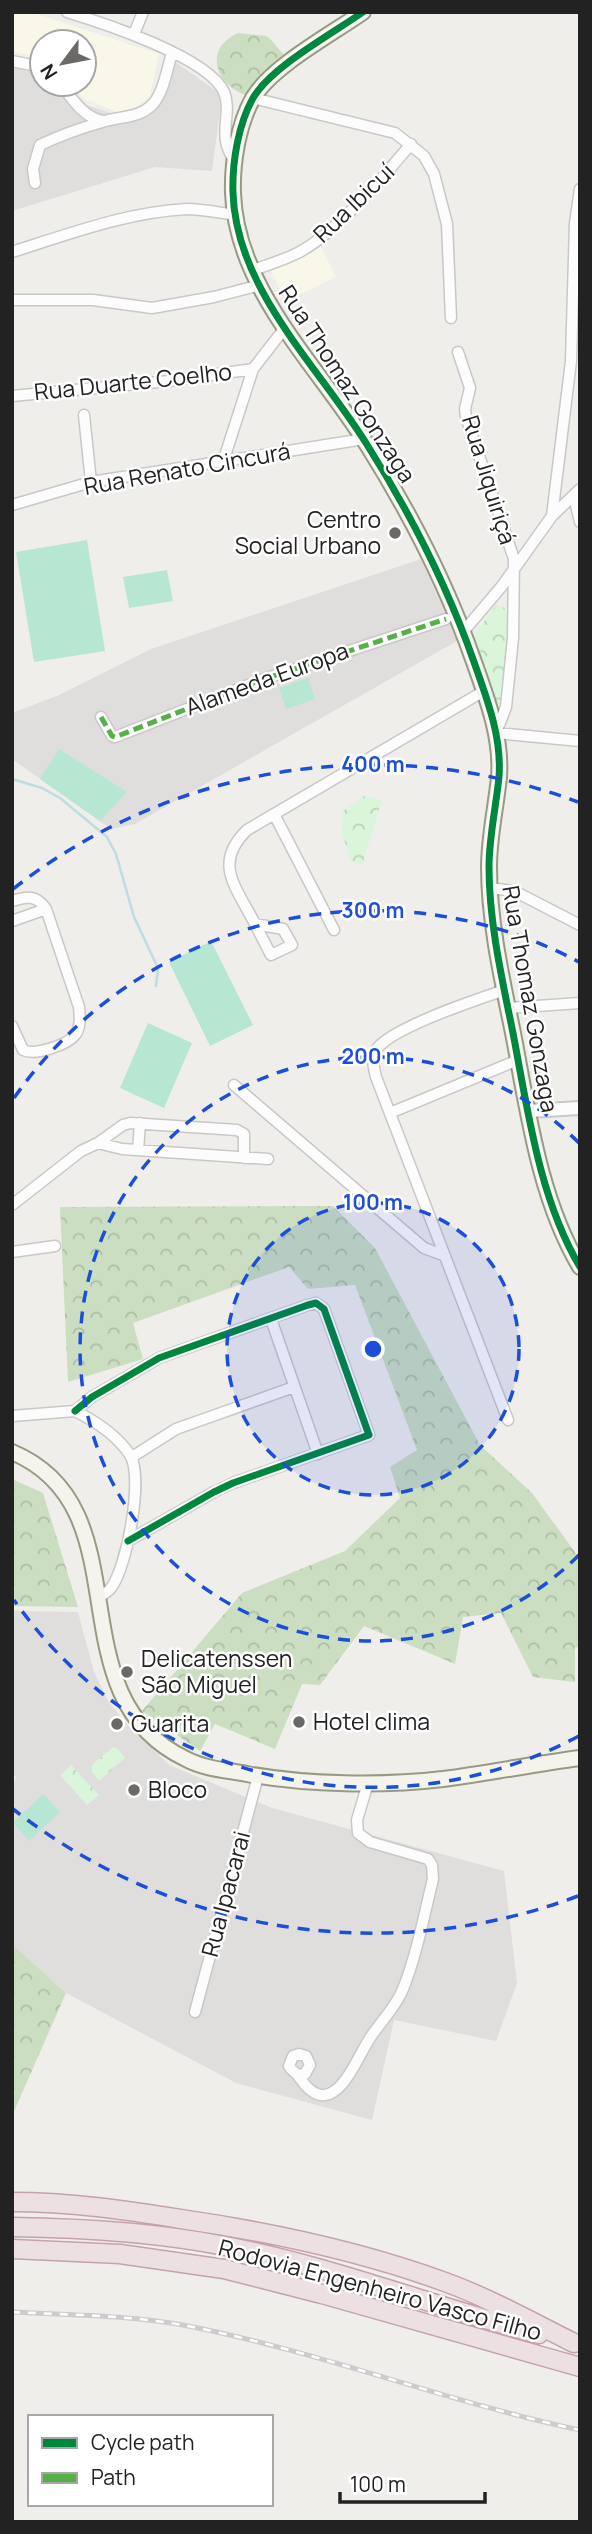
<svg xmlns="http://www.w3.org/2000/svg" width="592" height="2534" font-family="Manrope,sans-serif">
	<defs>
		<pattern id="forest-crowns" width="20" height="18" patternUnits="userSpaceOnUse" patternTransform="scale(1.75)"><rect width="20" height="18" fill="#cbdec1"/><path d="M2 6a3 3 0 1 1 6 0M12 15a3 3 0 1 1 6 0" fill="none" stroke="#aebea6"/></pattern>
		<pattern id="park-crowns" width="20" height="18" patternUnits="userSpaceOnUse" patternTransform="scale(1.75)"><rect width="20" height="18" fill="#daf5da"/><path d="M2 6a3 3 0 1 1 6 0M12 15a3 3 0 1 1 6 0" fill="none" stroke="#bbd2bb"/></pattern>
	</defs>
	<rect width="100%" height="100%" fill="#f0eeeb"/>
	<path fill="#dfdedc" d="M 12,57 L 42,62 L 42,84 L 67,84 L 87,105 L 116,115 L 136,111 L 153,98 L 168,57 L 222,95 L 212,171 L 155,167 L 12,211 Z
		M 421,559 L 457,641 L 135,824 L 111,829 L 12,759 L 12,713 L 59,695 L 151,649 Z
		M 12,1611 L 78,1612 L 94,1672 L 108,1701 L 126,1723 L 169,1765 L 272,1808 L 504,1871 L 517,1983 L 496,2041 L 394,2020 L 372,2120 L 236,2083 L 66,1993 L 12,1944 L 12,1785 L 17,1777 L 12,1775 Z"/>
	<path fill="#f8f7e8" d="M 12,12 L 31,12 L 159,54 L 150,96 L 136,107 L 117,112 L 84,99 L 71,84 L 84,84 L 84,42 L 42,42 L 42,59 L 12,51 Z
		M 321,247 L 336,277 L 286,301 L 271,271 Z"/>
	<path fill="url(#forest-crowns)" d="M 238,33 C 275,38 261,29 286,57 L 251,97 C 218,89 200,50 238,33 Z
		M 333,1206 L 375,1248 L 480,1445 L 532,1493 L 580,1559 L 580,1648 L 575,1647 L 575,1682 L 533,1677 L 501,1613 L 463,1617 L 455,1664 L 364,1626 L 320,1685 L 302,1684 L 275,1749 L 215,1724 L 200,1751 L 142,1711 L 242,1593 L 345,1551 L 400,1498 L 390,1467 L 417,1450 L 355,1285 L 308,1289 L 289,1267 L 133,1323 L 143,1359 L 68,1382 L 60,1207 Z
		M 12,1479 L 43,1493 L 78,1607 L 12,1606 Z
		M 12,1944 L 66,1993 L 12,2116 Z"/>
	<path fill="url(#park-crowns)" d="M 496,605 L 505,608 L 509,616 L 502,704 L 499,706 L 496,704 L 474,640 L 475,634 Z
		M 364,796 L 382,800 L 362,865 L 349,860 L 350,856 L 342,834 L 343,811 Z
		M 113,1747 L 118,1749 L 125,1758 L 99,1781 L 92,1772 L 92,1765 Z
		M 71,1765 L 99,1795 L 87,1805 L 60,1775 Z"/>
	<path fill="#b7e6d2" d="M 87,540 L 105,651 L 34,662 L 16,552 Z
		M 167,570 L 173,601 L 129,608 L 123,577 Z
		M 308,678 L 315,699 L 286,709 L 279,688 Z
		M 59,749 L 127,792 L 100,821 L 40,779 Z
		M 211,941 L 253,1025 L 210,1046 L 169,962 Z
		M 148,1023 L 192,1043 L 164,1108 L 120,1088 Z
		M 43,1794 L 60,1812 L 29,1841 L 13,1823 Z"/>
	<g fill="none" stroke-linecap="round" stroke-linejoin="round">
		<path stroke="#bfdbe3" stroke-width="2.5" d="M 12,779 L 42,788 L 60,798 L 107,837 L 116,854 L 134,917 L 158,968 L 156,986"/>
		<g stroke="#c9c8c7" stroke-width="13">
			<path id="minor" d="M 67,12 C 103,23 208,57 224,92 C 233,114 216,134 234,160
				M 134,34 L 143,12
				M 12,61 L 42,67
				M 61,84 C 72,99 84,118 103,121
				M 253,98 L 395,133 L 424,156 L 434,174 L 447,224 L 451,318
				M 35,183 L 33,169 L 40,145 C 59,136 81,128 102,122 C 119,116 139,119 153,104 C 164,91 167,69 172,53
				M 12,252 C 69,234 127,212 187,209 C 203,209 220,213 236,215
				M 253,270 C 270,264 288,259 303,250 C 339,229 383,177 411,144
				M 12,300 L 93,300 L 152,308 L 214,297 L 260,285
				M 458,352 L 470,388 L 465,409 L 466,417 L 514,559 L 513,638 L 506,707 L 496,733 L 580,741
				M 12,396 L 169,381 L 253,369
				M 84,415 L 91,482
				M 223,462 L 253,369 L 284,329
				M 575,501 L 580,522
				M 12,505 L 91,482 L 364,439
				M 552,516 L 571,361 L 575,223 L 580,189
				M 463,632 L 502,586 L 552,516 L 580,489
				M 101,717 L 112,736 L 115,737 L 261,680 L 446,619
				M 274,814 L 334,930
				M 490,888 L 514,891 L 580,925
				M 12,901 C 27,896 37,895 46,909 L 79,1007 C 80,1017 81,1027 75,1035 C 67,1045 35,1056 23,1050 L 12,1026
				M 12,921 L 46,909
				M 255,924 C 237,888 212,864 247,830 L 484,691
				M 255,924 L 283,929 L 292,945 L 271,955 Z
				M 505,990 C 478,999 390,1028 376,1050 C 371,1059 374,1068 376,1077 L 508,1420
				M 508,1008 L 580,1003
				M 234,1085 L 424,1248 L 443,1255
				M 390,1113 L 518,1060
				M 98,1143 L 123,1125 L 130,1123 L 237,1130 L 244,1134 L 244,1158
				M 138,1150 L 140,1123
				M 12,1205 L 81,1151 L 98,1143 L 122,1149 L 268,1159
				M 12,1252 L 55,1246
				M 271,1319 L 318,1454
				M 75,1411 L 92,1397 L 159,1358 L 308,1305 L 316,1303 L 324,1309 L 369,1435 L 233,1483 L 214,1492 L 128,1541
				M 75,1411 C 95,1421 117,1435 130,1455 C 144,1477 127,1567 111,1588 C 108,1592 102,1595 98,1598
				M 12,1416 L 75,1411
				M 132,1457 L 176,1429 L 294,1387
				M 195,2012 L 258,1776
				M 299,2075 L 305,2074 L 310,2065 L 306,2056 L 299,2054 L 293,2056 L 289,2066 C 292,2072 297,2073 299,2077 C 332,2126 354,2063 370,2038 C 381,2021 396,2007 403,1989 C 417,1954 424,1915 433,1879 L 432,1865 L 428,1859 L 370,1842 L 358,1833 L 357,1820 L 368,1783"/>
		</g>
		<g stroke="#c9c8c7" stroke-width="16">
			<path id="tertiary" d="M 529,1111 L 580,1108"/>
		</g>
		<g stroke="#999a82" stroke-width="18">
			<path id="secondary" d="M 363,12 C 332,34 272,66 253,98 C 238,125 232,163 233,193 C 236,289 318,366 366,443 C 409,511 447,585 474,662 C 487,699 502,737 499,777 C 496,807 489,837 489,867 C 489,922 502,979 513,1033 C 528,1111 539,1198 580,1267
				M 12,1452 C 147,1509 51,1695 186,1759 C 205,1769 226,1770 247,1774 C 307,1785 383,1786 443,1779 C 489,1773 534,1764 580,1758"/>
		</g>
		<g stroke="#c5a2ac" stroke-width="21">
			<path id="motorway" d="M 12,2202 C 69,2202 126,2210 181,2219 C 270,2232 360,2251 445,2282 C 489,2298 532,2322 574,2343
				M 12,2227 C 83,2228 155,2232 225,2246 C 332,2266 434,2307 539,2334
				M 12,2249 L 120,2254 L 224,2269 L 322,2294 L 580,2367"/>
		</g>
		<use href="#minor" stroke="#fdfcfc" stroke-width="10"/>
		<use href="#tertiary" stroke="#fdfcfc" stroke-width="12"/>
		<use href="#secondary" stroke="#f4f4ed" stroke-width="14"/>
		<use href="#motorway" stroke="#ece0e2" stroke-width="18"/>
		<g stroke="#ccc" stroke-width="5">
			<path id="rail" d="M 12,2312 C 70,2315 131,2315 188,2326 C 321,2352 447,2402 580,2430"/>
		</g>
		<use href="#rail" stroke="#fff" stroke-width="2.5" stroke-dasharray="8" stroke-linecap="butt"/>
		<path stroke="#55b145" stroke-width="5" stroke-dasharray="10 5" stroke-linecap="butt" d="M 101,717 L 112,736 L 115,737 L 261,680 L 446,619"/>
		<g stroke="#fff" stroke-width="11">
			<path id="cycleway" d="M 363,12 C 332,34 272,66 253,98 C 238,125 232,163 233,193 C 236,289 318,366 366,443 C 409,511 447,585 474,662 C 487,699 502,737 499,777 C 496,807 489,837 489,867 C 489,922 502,979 513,1033 C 528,1111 539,1198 580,1267
				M 75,1411 L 92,1397 L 159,1358 L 308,1305 L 316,1303 L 324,1309 L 369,1435 L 233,1483 L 214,1492 L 128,1541"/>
		</g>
		<use href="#cycleway" stroke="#00873e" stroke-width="7"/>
	</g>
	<circle cx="373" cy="1349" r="146" fill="#1d4ed8" fill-opacity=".12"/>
	<g fill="none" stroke="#1d4ed8" stroke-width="3.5" stroke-dasharray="12 9">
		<circle cx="373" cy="1349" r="146"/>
		<path d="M579 1555A292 292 0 1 1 579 1143"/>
		<path d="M579 1736A438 438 0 0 1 14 1600M14 1098A438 438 0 0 1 579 962"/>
		<path d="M578 1896A584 584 0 0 1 13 1809M13 889A584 584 0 0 1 578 802"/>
	</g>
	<g fill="#6a6968" stroke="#fff" stroke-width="2.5">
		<circle cx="395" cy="533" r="7"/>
		<circle cx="127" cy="1672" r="7"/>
		<circle cx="299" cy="1722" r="7"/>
		<circle cx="117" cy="1724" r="7"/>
		<circle cx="134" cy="1790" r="7"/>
	</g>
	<g text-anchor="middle" stroke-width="5" stroke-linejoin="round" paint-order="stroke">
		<g font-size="23" fill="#222" stroke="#fff">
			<text transform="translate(354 203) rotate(-44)" y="8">Rua Ibicuí</text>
			<text transform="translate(133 382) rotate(-6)" y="8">Rua Duarte Coelho</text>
			<text transform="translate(347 384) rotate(57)" y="8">Rua Thomaz Gonzaga</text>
			<text transform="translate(187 469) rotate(-10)" y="8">Rua Renato Cincurá</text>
			<text transform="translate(489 480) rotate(73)" y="8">Rua Jiquiriçá</text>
			<text transform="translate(267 679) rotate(-20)" y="8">Alameda Europa</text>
			<text transform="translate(530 999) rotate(80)" y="8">Rua Thomaz Gonzaga</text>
			<text transform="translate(226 1894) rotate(-75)" y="8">Rua Ipacarai</text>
			<text transform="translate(380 2290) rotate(15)" y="8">Rodovia Engenheiro Vasco Filho</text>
		</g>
		<g font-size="23" fill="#222" stroke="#fff" text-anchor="start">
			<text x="381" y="528" text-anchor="end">Centro<tspan x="381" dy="26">Social Urbano</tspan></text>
			<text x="141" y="1667">Delicatenssen<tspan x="141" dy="26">São Miguel</tspan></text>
			<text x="313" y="1730">Hotel clima</text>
			<text x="131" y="1732">Guarita</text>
			<text x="148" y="1798">Bloco</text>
		</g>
	</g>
	<circle cx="373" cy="1349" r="10" fill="#1d4ed8" stroke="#fff" stroke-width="3.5"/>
	<g font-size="21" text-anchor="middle" font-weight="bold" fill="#1d4ed8" stroke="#fff" stroke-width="5" stroke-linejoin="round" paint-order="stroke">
		<text x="373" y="772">400 m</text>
		<text x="373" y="918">300 m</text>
		<text x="373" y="1064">200 m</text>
		<text x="373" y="1210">100 m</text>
	</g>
	<rect width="592" height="2534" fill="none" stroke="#222222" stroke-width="28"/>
	<rect x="28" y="2415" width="245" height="91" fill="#ffffff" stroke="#a7a7a7" stroke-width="2"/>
	<rect x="42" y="2438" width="35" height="10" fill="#00873e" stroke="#a7a7a7" stroke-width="2"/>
	<text x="91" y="2450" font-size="21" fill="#222222">Cycle path</text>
	<rect x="42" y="2473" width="35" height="10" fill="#55b145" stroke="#a7a7a7" stroke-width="2"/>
	<text x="91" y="2485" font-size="21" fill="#222222">Path</text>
	<g transform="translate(63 63) rotate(238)"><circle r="33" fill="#ffffff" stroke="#a7a7a7" stroke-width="2"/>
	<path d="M0-5L12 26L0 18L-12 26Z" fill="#6a6968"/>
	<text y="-10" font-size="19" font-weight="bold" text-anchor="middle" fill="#222222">N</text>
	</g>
	<path d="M340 2492v10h145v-10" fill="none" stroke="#222222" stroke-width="3.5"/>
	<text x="350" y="2492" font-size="21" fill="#222222" stroke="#ffffff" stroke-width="5" paint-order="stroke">100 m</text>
</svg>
